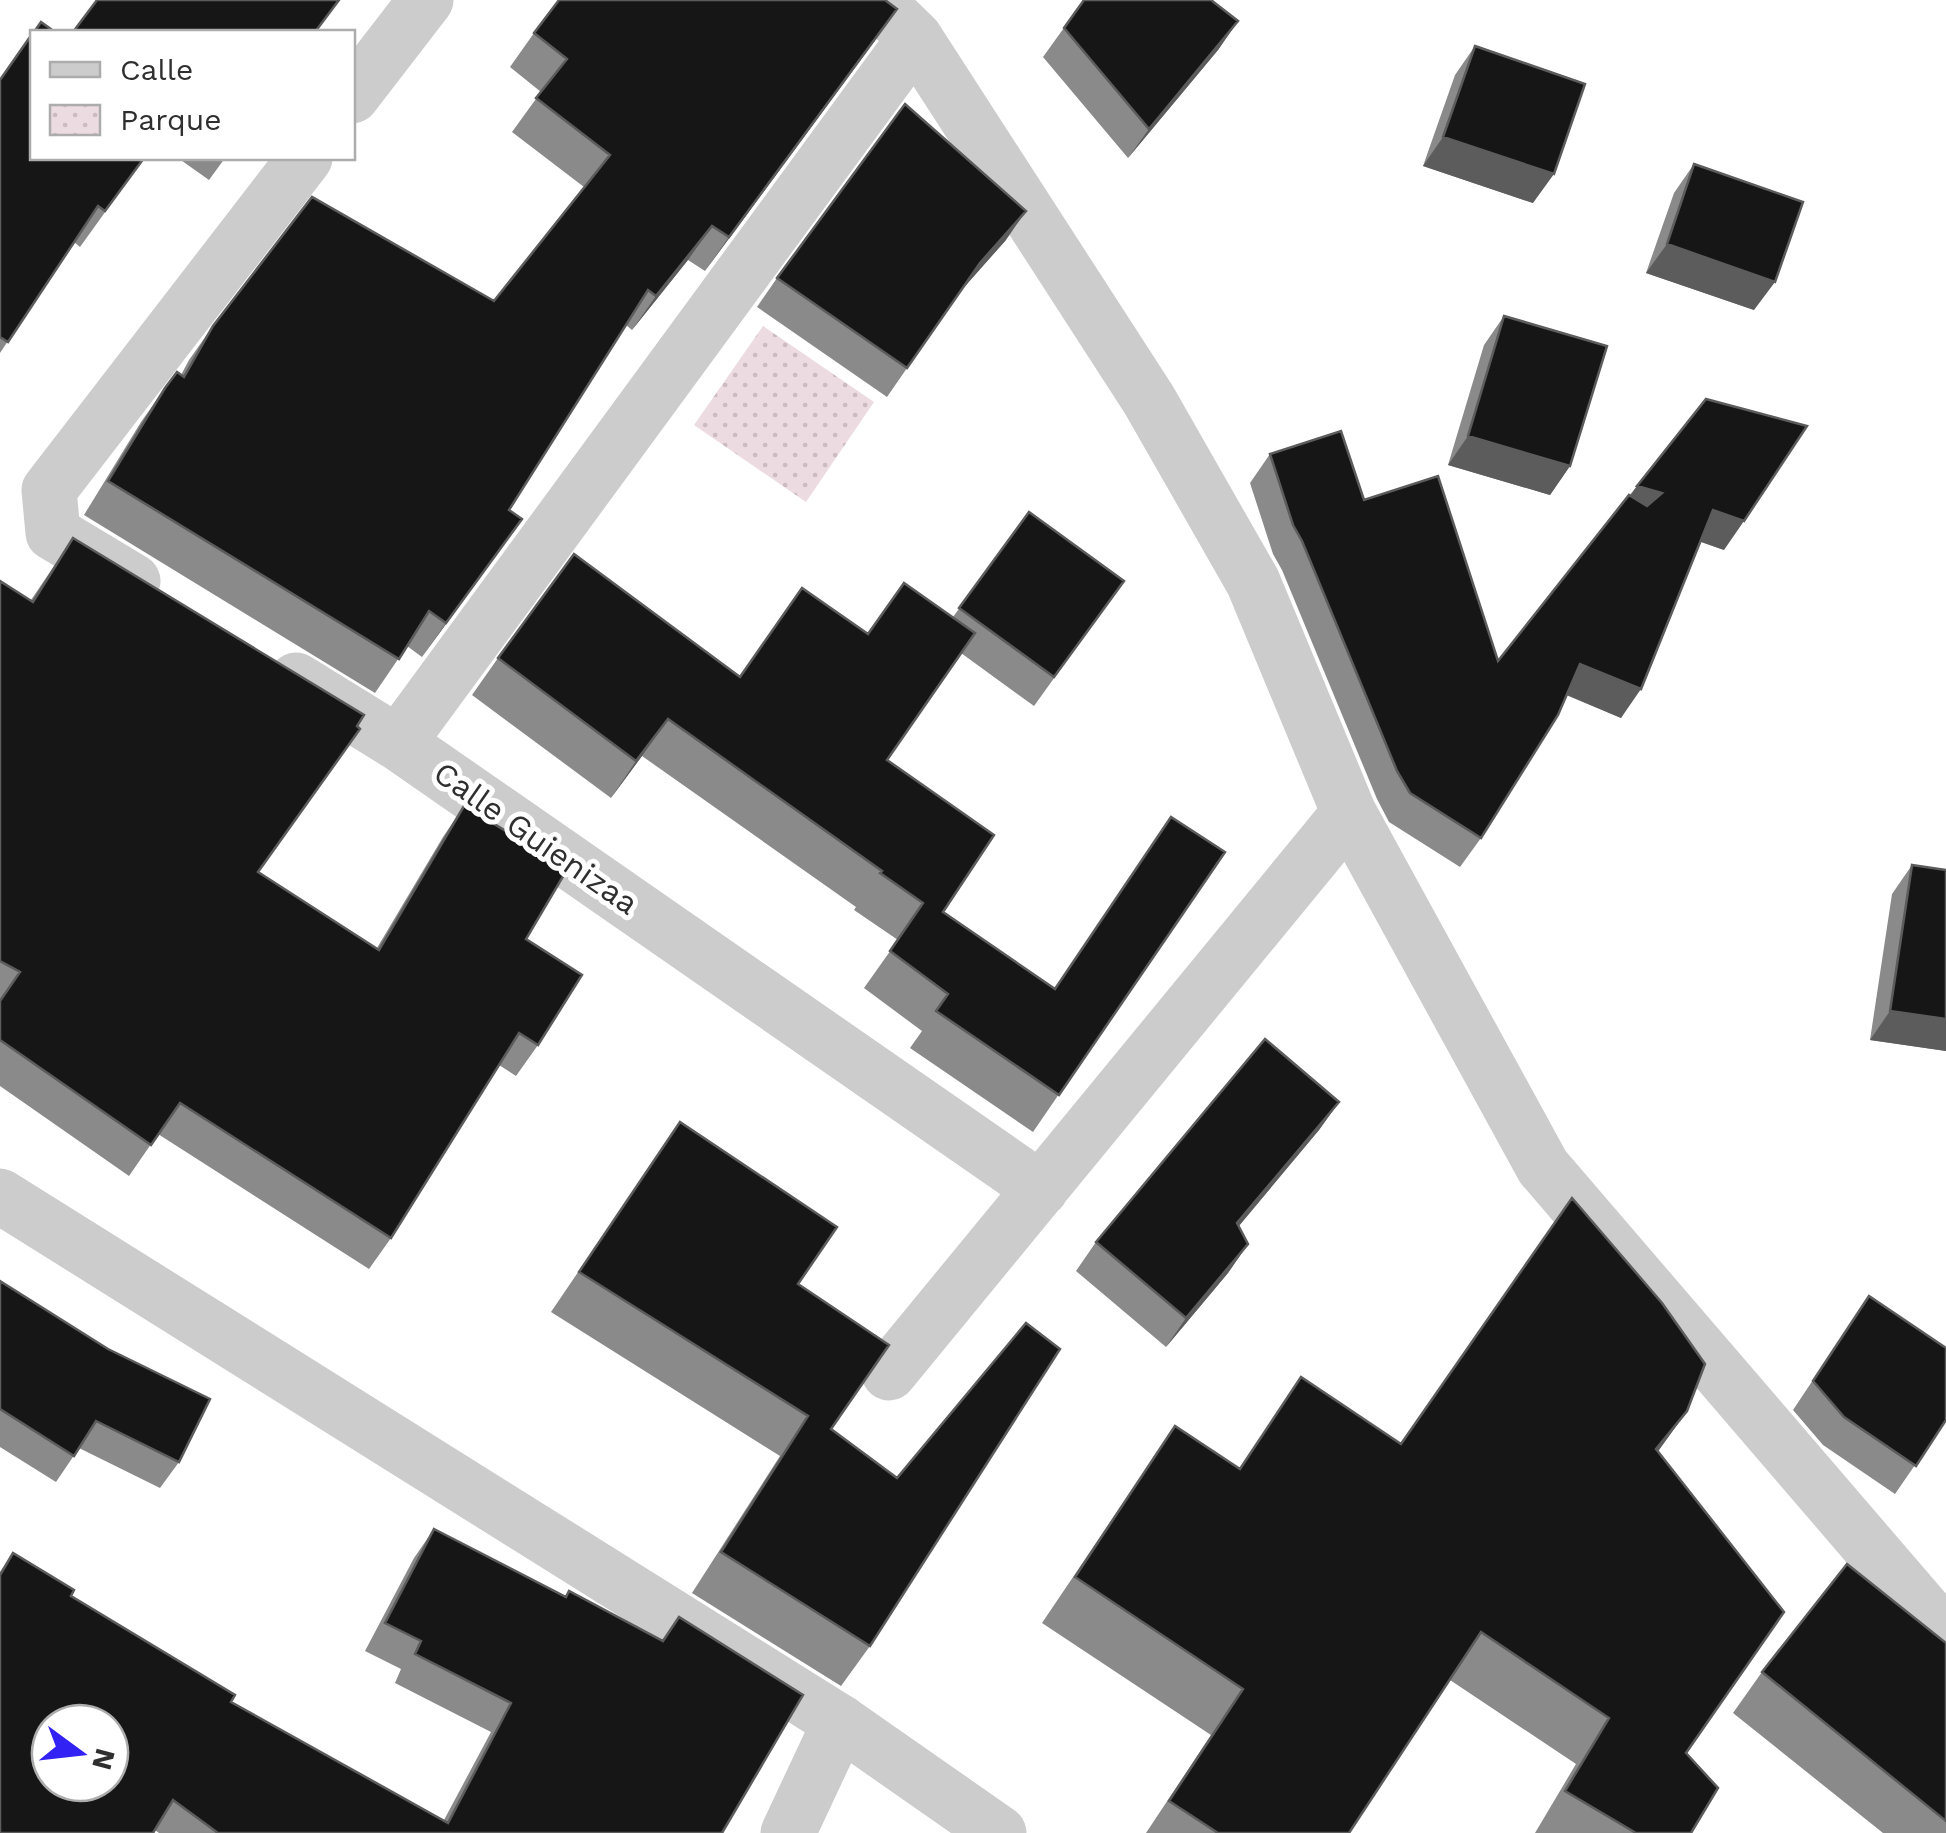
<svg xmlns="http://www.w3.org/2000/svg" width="1946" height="1833" font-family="'Work Sans',sans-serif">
	<defs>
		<pattern id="park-dots" width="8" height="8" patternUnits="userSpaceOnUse" patternTransform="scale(2.5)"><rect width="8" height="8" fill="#eddbe2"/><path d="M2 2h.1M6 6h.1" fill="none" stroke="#ccbcc2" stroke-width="1.8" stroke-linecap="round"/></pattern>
	</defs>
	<rect width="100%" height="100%" fill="#fff"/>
	<path fill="url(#park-dots)" d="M 763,326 L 874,402 L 806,502 L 694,425 Z"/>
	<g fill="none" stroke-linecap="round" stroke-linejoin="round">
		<path stroke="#ccc" stroke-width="55" d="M 876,0 L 915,38 L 1149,400 L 1253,582 L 1349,813 L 1543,1167 L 1946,1636
			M 352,96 L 426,0
			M 133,581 L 53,533 L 49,490 L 305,158
			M 296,680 L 398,743 L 1041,1189
			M 398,743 L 915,38
			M 889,1373 L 1349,813
			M 788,1833 L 840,1722"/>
		<path stroke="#ccc" stroke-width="55" d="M 0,1196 L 840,1722 L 999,1833"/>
	</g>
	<path fill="#8a8a8a" d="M 1084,0 L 1238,21 L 1218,50 L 1128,158 L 1043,57 Z
		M 534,33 L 873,43 L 705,271 L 688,260 L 632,330 L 626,325 L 509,510 L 522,519 L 422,657 L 407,646 L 375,693 L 84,515 L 141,422 L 165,388 L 181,375 L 189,360 L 213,326 L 494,301 L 584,187 L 512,132 L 541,92 L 510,67 Z
		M 1475,46 L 1533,203 L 1423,166 L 1455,75 Z
		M 0,80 L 144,158 L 80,247 L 74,242 L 0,353 Z
		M 178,158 L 225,158 L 209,180 Z
		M 1694,164 L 1754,310 L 1646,273 L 1674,193 Z
		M 1006,240 L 961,290 L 887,397 L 757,307 L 777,278 Z
		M 1504,316 L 1570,466 L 1550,495 L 1448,465 L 1484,345 Z
		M 1270,454 L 1364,500 L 1498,661 L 1637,486 L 1724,550 L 1701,542 L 1621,718 L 1566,695 L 1481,838 L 1460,867 L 1389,822 L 1377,799 L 1282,570 L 1273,554 L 1250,483 Z
		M 1029,512 L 1124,581 L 1034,706 L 961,653 L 887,760 L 943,912 L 1054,988 L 1225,852 L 1033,1132 L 910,1048 L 922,1031 L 864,988 L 898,940 L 854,910 L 856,907 L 642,756 L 611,798 L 472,695 L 498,658 L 740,677 L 868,634 L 953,617 Z
		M 73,538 L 258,873 L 377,948 L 443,837 L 464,806 L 526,939 L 538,1045 L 516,1076 L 499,1065 L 391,1238 L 369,1269 L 158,1134 L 129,1176 L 0,1086 L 0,581 L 31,600 Z
		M 1912,865 L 1946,1051 L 1870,1040 L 1892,894 Z
		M 1339,1102 L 1319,1130 L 1239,1226 L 1248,1244 L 1228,1273 L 1166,1347 L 1076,1271 L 1096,1242 Z
		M 680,1122 L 798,1284 L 831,1429 L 870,1646 L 841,1686 L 692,1593 L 780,1456 L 551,1312 Z
		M 0,1281 L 179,1462 L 160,1488 L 79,1448 L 56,1482 L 0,1447 Z
		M 1869,1296 L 1946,1420 L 1895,1494 L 1823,1445 L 1793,1410 Z
		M 1301,1377 L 1401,1444 L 1687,1411 L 1658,1451 L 1686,1753 L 1691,1833 L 1535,1833 L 1576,1764 L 1450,1680 L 1349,1833 L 1146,1833 L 1211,1735 L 1042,1623 L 1175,1426 L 1239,1469 Z
		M 434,1529 L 565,1597 L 569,1591 L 662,1641 L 679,1617 L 722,1833 L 159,1833 L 155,1830 L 0,1833 L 0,1572 L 13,1553 L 71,1596 L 231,1702 L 444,1820 L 491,1732 L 395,1683 L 401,1669 L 365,1651 L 414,1558 Z
		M 1946,1643 L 1946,1833 L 1883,1833 L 1733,1713 L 1762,1672 Z"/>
	<path fill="#5c5c5c" d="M 897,9 L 873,43 L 705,271 L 729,237 Z
		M 1238,21 L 1218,50 L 1128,158 L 1149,129 Z
		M 1443,137 L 1554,174 L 1533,203 L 1423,166 Z
		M 1026,211 L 1006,240 L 960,292 L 980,263 Z
		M 712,226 L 688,260 L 632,330 L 656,296 Z
		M 1667,244 L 1775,282 L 1754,310 L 1646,273 Z
		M 1468,436 L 1570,466 L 1550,495 L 1448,465 Z
		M 1637,486 L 1662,493 L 1641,522 L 1617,515 Z
		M 1713,510 L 1744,521 L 1724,550 L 1693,539 Z
		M 522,519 L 498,553 L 422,657 L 446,623 Z
		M 1580,664 L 1641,689 L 1621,718 L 1560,692 Z
		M 668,719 L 642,756 L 611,798 L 636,761 Z
		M 1890,1011 L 1946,1019 L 1946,1051 L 1870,1040 Z
		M 1339,1102 L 1319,1130 L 1217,1252 L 1237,1223 Z
		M 1248,1244 L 1228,1273 L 1166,1347 L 1186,1318 Z
		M 1687,1411 L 1654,1457 L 1656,1449 Z"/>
	<path fill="#161616" stroke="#5c5c5c" stroke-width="2.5" fill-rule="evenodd" d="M 97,0 L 339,0 L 315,32 L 73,32 Z
		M 559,0 L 885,0 L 897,9 L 729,237 L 712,226 L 656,296 L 648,290 L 509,510 L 522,519 L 446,623 L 429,611 L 399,659 L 108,481 L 165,388 L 177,372 L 184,377 L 213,326 L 312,197 L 494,301 L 610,155 L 536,98 L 567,59 L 534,33 Z
		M 1084,0 L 1211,0 L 1238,21 L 1149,129 L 1064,28 Z
		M 41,22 L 55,32 L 34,32 Z
		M 32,34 L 32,158 L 144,158 L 105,211 L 98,206 L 8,342 L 0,337 L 0,80 Z
		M 1475,46 L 1585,84 L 1554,174 L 1443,137 Z
		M 905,104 L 1026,211 L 980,263 L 907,368 L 777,278 Z
		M 1694,164 L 1803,202 L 1775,282 L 1667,244 Z
		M 1504,316 L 1607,346 L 1570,466 L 1468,436 Z
		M 1706,399 L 1807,426 L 1744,521 L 1713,510 L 1641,689 L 1580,664 L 1558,715 L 1481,838 L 1410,793 L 1397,771 L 1302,541 L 1293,525 L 1270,454 L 1341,431 L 1364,500 L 1438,476 L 1498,661 L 1629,495 L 1647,506 L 1662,493 L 1637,486 Z
		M 1029,512 L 1124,581 L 1054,677 L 959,608 Z
		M 73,538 L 364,715 L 357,726 L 360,729 L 258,872 L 379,950 L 464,806 L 568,868 L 526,939 L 582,975 L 538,1045 L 519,1033 L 391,1238 L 180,1103 L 151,1145 L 0,1040 L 0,1001 L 20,972 L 0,961 L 0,581 L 33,602 Z
		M 574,554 L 740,677 L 802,588 L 868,634 L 904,583 L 975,633 L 887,760 L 994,835 L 943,912 L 1055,989 L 1171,817 L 1225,852 L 1059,1095 L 936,1011 L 948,994 L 890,951 L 923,903 L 880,873 L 882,871 L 668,719 L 636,761 L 498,658 Z
		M 1912,865 L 1946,870 L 1946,1019 L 1890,1011 Z
		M 1265,1039 L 1339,1102 L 1237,1223 L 1248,1244 L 1186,1318 L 1096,1242 Z
		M 680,1122 L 837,1227 L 798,1284 L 889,1345 L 831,1429 L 897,1478 L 1026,1323 L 1060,1349 L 870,1646 L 721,1552 L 808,1416 L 579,1272 Z
		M 1572,1198 L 1662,1303 L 1705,1364 L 1687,1411 L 1656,1449 L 1784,1612 L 1686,1753 L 1718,1788 L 1691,1833 L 1636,1833 L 1565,1791 L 1609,1718 L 1481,1632 L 1349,1833 L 1218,1833 L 1169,1801 L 1243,1689 L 1075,1577 L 1175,1426 L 1240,1469 L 1301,1377 L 1401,1444 Z
		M 0,1281 L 108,1349 L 210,1399 L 179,1462 L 96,1421 L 74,1456 L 0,1409 Z
		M 1869,1296 L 1946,1348 L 1946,1420 L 1916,1466 L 1844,1417 L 1813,1381 Z
		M 434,1529 L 566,1597 L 569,1591 L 663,1641 L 679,1617 L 803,1695 L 722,1833 L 218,1833 L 173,1800 L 153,1833 L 0,1833 L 0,1575 L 13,1553 L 74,1590 L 71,1596 L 235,1695 L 231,1702 L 448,1823 L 511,1703 L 415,1654 L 421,1641 L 385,1623 ZM 50,1723 L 110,1723 L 110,1783 L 50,1783 Z
		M 1847,1564 L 1946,1643 L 1946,1821 L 1762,1672 Z"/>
	<g text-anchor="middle" stroke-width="10" stroke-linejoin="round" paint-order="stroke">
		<g font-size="32" fill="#2f2f2f" stroke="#fff">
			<text transform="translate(536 838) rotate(35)" y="11">Calle Guienizaa</text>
		</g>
	</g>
	<rect x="30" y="30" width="325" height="130" fill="#ffffff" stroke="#acacac" stroke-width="2.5"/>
	<rect x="50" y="62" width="50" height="15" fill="#cccccc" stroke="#acacac" stroke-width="2.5"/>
	<text x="120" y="80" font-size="30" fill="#2f2f2f">Calle</text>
	<rect x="50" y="105" width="50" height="30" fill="url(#park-dots)" stroke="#acacac" stroke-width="2.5"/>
	<text x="120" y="130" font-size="30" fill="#2f2f2f">Parque</text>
	<g transform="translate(80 1753) rotate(105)"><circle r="48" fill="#ffffff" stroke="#acacac" stroke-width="2.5"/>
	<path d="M0-8L18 38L0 25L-18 38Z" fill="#3322f4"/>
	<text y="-15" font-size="28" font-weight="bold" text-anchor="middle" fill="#2f2f2f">N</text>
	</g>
</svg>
